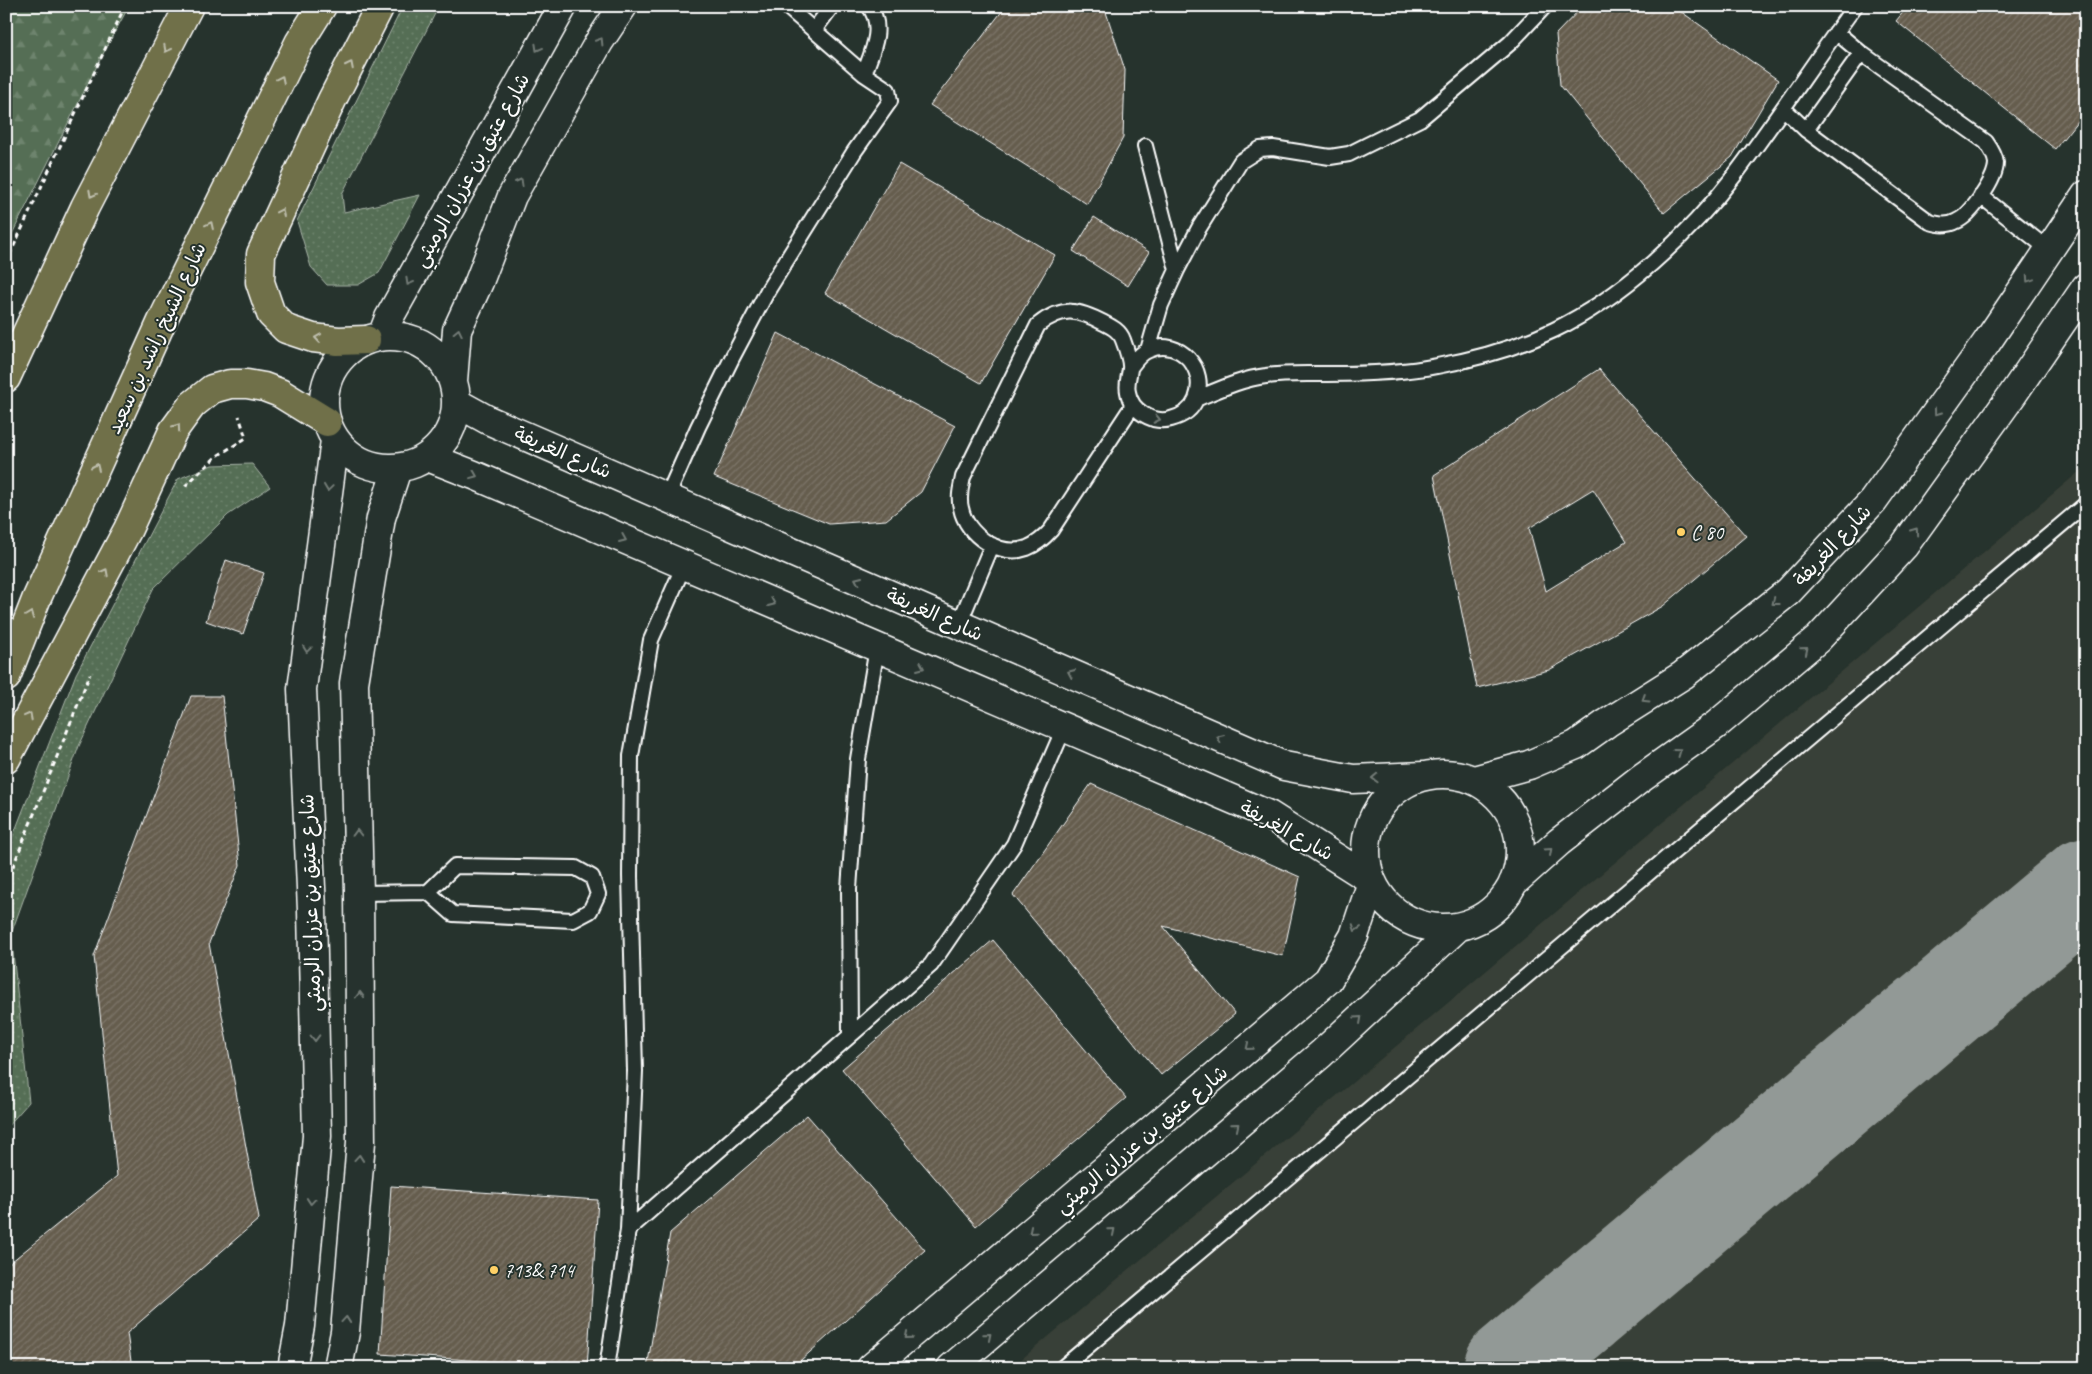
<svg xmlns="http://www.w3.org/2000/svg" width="2092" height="1374" font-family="Caveat,'Playpen Sans Arabic',sans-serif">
	<defs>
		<pattern id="grass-dots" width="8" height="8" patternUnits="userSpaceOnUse" patternTransform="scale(1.25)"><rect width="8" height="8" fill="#556e54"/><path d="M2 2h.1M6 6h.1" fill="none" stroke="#6e846e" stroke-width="1.8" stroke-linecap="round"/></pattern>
		<pattern id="forest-firs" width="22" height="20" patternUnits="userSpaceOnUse" patternTransform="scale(1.25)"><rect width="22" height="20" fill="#556e54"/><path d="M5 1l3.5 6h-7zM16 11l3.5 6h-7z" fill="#6e846e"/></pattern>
		<pattern id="building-hatch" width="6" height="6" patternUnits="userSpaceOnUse" patternTransform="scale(1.25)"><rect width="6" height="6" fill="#655d4e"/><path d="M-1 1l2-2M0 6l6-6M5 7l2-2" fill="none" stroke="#7c7569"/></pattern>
	</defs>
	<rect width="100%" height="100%" fill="#26332d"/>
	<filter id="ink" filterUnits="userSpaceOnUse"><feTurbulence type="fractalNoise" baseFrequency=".02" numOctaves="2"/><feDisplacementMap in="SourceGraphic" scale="10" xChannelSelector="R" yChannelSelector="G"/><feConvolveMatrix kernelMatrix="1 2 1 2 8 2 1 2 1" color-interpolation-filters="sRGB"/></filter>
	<g filter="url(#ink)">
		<path fill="#394037" d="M 2086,466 L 2086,1368 L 1011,1368 L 1461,992 Z"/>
		<path fill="url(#grass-dots)" stroke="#aab6aa" d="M 403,6 L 439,6 L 342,194 L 344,212 L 420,195 L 379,273 L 358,285 L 327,285 L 311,267 L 297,221 Z
			M 252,464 L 270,487 L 228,515 L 153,589 L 79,746 L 11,934 L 29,1102 L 6,1128 L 6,854 L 76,674 L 178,479 L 212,465 Z"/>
		<path fill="url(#forest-firs)" stroke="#aab6aa" d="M 6,6 L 129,6 L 103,54 L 6,246 Z"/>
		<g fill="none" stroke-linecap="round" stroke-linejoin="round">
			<path stroke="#929996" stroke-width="95" d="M 1511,1368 L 2086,885"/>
		</g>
		<path fill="url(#building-hatch)" stroke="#fff" fill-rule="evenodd" d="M 1006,6 L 1104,6 L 1125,70 L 1123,138 L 1087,204 L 930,105 Z
			M 1583,6 L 1673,6 L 1778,80 L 1732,157 L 1664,213 L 1560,85 L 1556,34 Z
			M 1908,6 L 2086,6 L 2086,110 L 2055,149 L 1896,21 Z
			M 899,164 L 1055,255 L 981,383 L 825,293 Z
			M 1094,217 L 1149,252 L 1128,286 L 1073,251 Z
			M 778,333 L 955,426 L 921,492 L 886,520 L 829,524 L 714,477 Z
			M 1599,369 L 1746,536 L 1663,606 L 1549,670 L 1477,688 L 1434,475 ZM 1593,489 L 1626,542 L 1546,591 L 1529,528 Z
			M 226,560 L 264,573 L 243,634 L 206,621 Z
			M 191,696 L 222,696 L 240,865 L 209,943 L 259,1219 L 127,1333 L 132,1368 L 6,1368 L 6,1266 L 117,1176 L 94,956 Z
			M 1091,784 L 1300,877 L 1283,956 L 1163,926 L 1235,1014 L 1161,1075 L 1013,895 Z
			M 993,940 L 1126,1098 L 976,1226 L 842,1069 Z
			M 807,1115 L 925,1250 L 792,1368 L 647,1368 L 670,1233 Z
			M 391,1186 L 598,1200 L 587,1368 L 380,1354 Z"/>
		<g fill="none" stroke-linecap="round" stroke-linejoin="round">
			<g stroke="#fff" stroke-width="18">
				<path id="lane" d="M 814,30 L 832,6
					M 864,74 C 872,52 885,27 869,6
					M 1783,108 L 1806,130 L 1930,222 C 1940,225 1948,226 1957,221 C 1971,215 1996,179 1996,163 C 1995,155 1991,149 1986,142 L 1861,53 L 1836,32
					M 1806,130 L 1861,53
					M 1145,146 L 1177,270
					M 1981,196 L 2049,250
					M 1148,350 L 1161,305 L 1177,270 L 1199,228 L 1241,161 L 1260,149 L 1273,148 L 1330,157 L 1349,154 L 1367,145 L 1420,119 L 1510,43 L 1545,6
					M 1130,368 C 1135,361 1140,353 1149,350 C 1179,337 1208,369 1196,399 C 1192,410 1182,416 1171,419 C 1153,424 1131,411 1128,392 C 1126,384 1129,377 1130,369 C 1131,361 1126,348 1123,340 C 1120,331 1112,327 1104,323 C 1078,309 1062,306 1038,325 L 963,477 C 961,488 958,497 961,508 C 966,535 1000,558 1027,548 C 1037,544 1044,538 1051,530 L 1133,405
					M 1196,399 C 1218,390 1241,379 1266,376 C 1286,373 1307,374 1327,374 C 1363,374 1402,373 1437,366 C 1477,359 1518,347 1554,330 C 1621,298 1689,235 1734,176 C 1776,121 1814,62 1855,6
					M 667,497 L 698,427 L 732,358 L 768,290 L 854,152 L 890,101 L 888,90 L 864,74 L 786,6
					M 959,624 L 992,545
					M 359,893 L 428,892 L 453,914 L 573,920 L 590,911 L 598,894 L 592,877 L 576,868 L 455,866 L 428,892
					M 850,1034 L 849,889 L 858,759 L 877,648
					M 628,1230 L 931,965 L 1014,844 L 1064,728
					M 607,1368 L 628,1230 L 635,1071 L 630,876 L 631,756 L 651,640 L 684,565
					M 1062,1368 L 2086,504"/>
			</g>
			<g stroke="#fff" stroke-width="31">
				<path id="street" d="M324 402a66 66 0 1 1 132 0a66 66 0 1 1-132 0Z
					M 382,336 L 389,318 L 563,6
					M 453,381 L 457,330 L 479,282 L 512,196 L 599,42 L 623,6
					M 457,403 L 488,420 L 1284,766 L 1353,779 L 1424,776
					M 428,457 L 474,475 L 1269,815 L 1371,880
					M1366 851a77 77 0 1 1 154 0a77 77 0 1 1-154 0Z
					M 1474,780 L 1529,765 L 1576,745 L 1607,723 L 1683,675 L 1788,592 L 1873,501 L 1987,342 L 2086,195
					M 1513,883 L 1559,842 L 1640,779 L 1716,725 L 1818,639 L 1904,546 L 2013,394 L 2086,287
					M 292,1368 L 300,1326 L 317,1136 L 312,910 L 302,689 L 335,440
					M 338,1368 L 345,1332 L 361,1142 L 359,893 L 354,683 L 381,518 L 397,469
					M 871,1368 L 1328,980 L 1354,936 L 1372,882
					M 951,1368 L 1321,1054 L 1458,927"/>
			</g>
			<g stroke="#fff" stroke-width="31">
				<path id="primary" d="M 366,340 L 338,341 L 313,338 L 286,329 L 271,314 L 260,282 L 261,254 L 332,100 L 380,6
					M 6,378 L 85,207 L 189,6
					M 6,677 L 36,600 L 163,319 L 299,43 L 322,6
					M 6,759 L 128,529 L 173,431 L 192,405 L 212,389 L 230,384 L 247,384 L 264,387 L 280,393 L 327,422"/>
			</g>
			<path stroke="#fff" stroke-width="3" stroke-dasharray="5 4" stroke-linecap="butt" d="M 6,263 L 125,6
				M 185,486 L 217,456 L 246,438 L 239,416
				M 6,884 L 90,674"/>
			<use href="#lane" stroke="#26332d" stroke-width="14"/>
			<use href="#street" stroke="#26332d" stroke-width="28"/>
			<use href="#primary" stroke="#70704a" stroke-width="28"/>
		</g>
		<defs><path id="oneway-chevron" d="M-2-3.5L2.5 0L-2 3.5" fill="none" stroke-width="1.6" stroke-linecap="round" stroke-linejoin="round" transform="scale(1.25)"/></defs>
		<g stroke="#727a76">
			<use href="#oneway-chevron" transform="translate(600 41) rotate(-58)"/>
			<use href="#oneway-chevron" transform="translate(538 48) rotate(119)"/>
			<use href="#oneway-chevron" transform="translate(520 182) rotate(-60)"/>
			<use href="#oneway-chevron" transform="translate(2029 279) rotate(124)"/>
			<use href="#oneway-chevron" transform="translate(409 282) rotate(119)"/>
			<use href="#oneway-chevron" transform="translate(458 332) rotate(-78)"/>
			<use href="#oneway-chevron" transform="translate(1937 412) rotate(126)"/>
			<use href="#oneway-chevron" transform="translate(1157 419) rotate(12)"/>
			<use href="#oneway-chevron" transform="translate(474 475) rotate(22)"/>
			<use href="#oneway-chevron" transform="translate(328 488) rotate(98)"/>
			<use href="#oneway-chevron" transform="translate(1915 531) rotate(-55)"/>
			<use href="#oneway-chevron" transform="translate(623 539) rotate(23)"/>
			<use href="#oneway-chevron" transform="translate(858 580) rotate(-156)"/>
			<use href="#oneway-chevron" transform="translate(1775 602) rotate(142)"/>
			<use href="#oneway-chevron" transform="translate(772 603) rotate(23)"/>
			<use href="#oneway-chevron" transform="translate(307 649) rotate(97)"/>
			<use href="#oneway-chevron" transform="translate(1805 650) rotate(-40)"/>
			<use href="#oneway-chevron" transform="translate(921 667) rotate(23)"/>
			<use href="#oneway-chevron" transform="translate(1071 673) rotate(-156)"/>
			<use href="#oneway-chevron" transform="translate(1645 699) rotate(148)"/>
			<use href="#oneway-chevron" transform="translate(1220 738) rotate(-156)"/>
			<use href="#oneway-chevron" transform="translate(1678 752) rotate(-36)"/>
			<use href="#oneway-chevron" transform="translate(1375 778) rotate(178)"/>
			<use href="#oneway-chevron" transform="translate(357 833) rotate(-91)"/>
			<use href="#oneway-chevron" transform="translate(1549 851) rotate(-42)"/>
			<use href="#oneway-chevron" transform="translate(1356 928) rotate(110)"/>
			<use href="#oneway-chevron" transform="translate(360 995) rotate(-90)"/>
			<use href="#oneway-chevron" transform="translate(1359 1019) rotate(-42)"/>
			<use href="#oneway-chevron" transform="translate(315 1038) rotate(89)"/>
			<use href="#oneway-chevron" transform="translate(1249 1047) rotate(140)"/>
			<use href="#oneway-chevron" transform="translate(1236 1126) rotate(-40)"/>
			<use href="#oneway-chevron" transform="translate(359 1158) rotate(-85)"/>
			<use href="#oneway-chevron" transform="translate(311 1201) rotate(95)"/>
			<use href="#oneway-chevron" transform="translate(1032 1231) rotate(140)"/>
			<use href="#oneway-chevron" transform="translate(1112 1231) rotate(-40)"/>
			<use href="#oneway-chevron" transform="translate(346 1320) rotate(-85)"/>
			<use href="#oneway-chevron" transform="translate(908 1336) rotate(140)"/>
			<use href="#oneway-chevron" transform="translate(988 1336) rotate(-40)"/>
		</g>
		<g stroke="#bfbfae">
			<use href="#oneway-chevron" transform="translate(167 49) rotate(118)"/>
			<use href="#oneway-chevron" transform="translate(350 65) rotate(-63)"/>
			<use href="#oneway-chevron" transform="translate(281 79) rotate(-64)"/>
			<use href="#oneway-chevron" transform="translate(92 194) rotate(118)"/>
			<use href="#oneway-chevron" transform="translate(281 212) rotate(-65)"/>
			<use href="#oneway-chevron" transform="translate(210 225) rotate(-64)"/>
			<use href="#oneway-chevron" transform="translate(318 338) rotate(-171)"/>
			<use href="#oneway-chevron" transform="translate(177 427) rotate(-55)"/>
			<use href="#oneway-chevron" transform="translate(96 467) rotate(-66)"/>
			<use href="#oneway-chevron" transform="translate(105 572) rotate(-62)"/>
			<use href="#oneway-chevron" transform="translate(30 615) rotate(-69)"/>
			<use href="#oneway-chevron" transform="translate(29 716) rotate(-62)"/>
		</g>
	</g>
	<g fill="#ffd166" stroke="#26332d" stroke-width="2">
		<circle cx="1681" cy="532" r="5"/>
		<circle cx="494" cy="1270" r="5"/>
	</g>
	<g text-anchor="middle" stroke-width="4" stroke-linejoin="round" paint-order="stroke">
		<g font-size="20" fill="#fff" stroke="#26332d">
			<text transform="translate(471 170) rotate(-61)" y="7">شارع عتيق بن عزران الرميثي</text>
			<text transform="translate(156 338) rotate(-65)" y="7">شارع الشيخ راشد بن سعيد</text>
			<text transform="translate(563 452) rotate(23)" y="7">شارع الغريفة</text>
			<text transform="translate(1832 545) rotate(-47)" y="7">شارع الغريفة</text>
			<text transform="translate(935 614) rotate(24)" y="7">شارع الغريفة</text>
			<text transform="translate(1287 830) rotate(29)" y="7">شارع الغريفة</text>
			<text transform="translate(310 903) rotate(-92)" y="7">شارع عتيق بن عزران الرميثي</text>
			<text transform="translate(1141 1139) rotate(-40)" y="7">شارع عتيق بن عزران الرميثي</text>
		</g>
		<g font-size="20" fill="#fff" stroke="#26332d" text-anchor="start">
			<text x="1691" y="539">C 80</text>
			<text x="504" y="1277">713&amp; 714</text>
		</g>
	</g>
	<rect width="2092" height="1374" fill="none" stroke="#26332d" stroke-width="25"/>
	<rect x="12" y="12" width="2067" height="1349" fill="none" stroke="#fff" stroke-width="2" filter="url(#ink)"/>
</svg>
